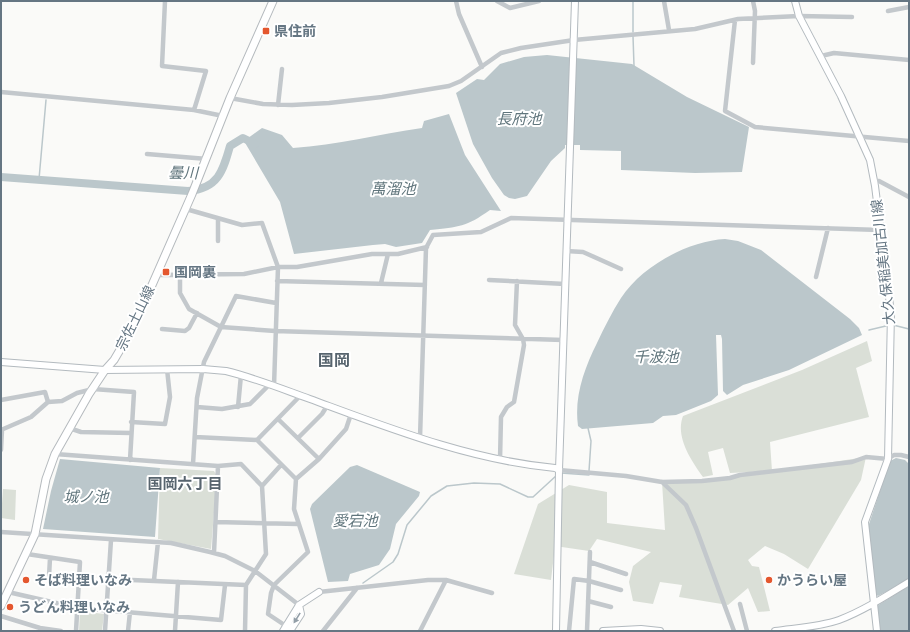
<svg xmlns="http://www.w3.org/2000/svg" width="910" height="632" font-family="Cabin,'Noto Sans JP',sans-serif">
	<rect width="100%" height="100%" fill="#fafaf8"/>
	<path fill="#dadfd7" d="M 867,341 L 872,361 L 856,368 L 869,417 L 770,442 L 772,471 L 866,457 L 861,480 L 808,569 L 784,554 L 765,546 L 748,560 L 752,566 L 759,567 L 770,611 L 758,612 L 748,588 L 728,605 L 679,597 L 682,585 L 660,582 L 653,604 L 633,601 L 629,582 L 633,566 L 651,552 L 597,539 L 589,551 L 555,546 L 551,580 L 514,574 L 538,504 L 569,485 L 607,492 L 607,523 L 665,530 L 662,482 L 710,480 L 768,471 L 730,473 L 723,448 L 708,452 L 713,475 L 703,477 C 691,460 675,437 683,416 L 802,370 Z
		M 160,468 L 214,471 L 217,476 L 211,549 L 158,539 Z
		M 3,489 L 16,490 L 15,520 L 1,518 Z
		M 80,611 L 104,614 L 102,631 L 79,631 Z"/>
	<path fill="#bbc7cb" d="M 547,55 L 632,64 L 687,97 L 749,127 L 742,172 L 695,173 L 621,170 L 621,151 L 580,150 L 580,145 L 565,145 L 565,148 L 551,161 L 527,196 L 515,199 L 509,198 L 504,195 L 492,178 L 473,144 L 456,93 L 477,79 L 484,80 L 500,64 L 524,57 Z
		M 449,114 L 465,155 L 501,211 L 490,210 C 466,227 459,227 430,230 L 422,243 L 396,247 L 385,244 L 373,245 L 294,254 L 280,202 L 244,141 L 262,128 L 282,135 L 293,148 C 337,145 379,134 422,128 L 424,121 Z
		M 725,239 L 738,241 L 761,250 L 850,319 L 859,328 L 862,335 L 789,370 L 743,385 L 727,395 L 723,391 L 722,339 L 721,335 L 716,335 L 718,395 L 711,401 L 676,415 L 663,416 L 653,423 L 582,429 L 578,426 C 574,397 584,369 597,343 C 604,328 612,312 621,298 C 642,266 688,241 725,239 Z
		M 896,458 L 905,460 L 909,464 L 909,580 L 878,596 L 875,594 L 868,527 L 890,461 Z
		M 60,459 L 160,468 L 155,537 L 43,529 L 51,491 Z
		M 357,465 L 420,492 L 419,496 L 396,524 L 390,549 L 379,565 L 350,574 L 348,581 L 328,582 L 310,509 L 312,504 L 350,467 Z
		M 909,586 L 909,631 L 878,631 L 877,606 Z"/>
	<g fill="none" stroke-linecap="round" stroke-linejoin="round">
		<path stroke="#bbc7cb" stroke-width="1.5" d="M 633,1 L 633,32
			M 633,36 L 634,66
			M 39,179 L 46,100
			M 893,325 L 909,329
			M 869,330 L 890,325
			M 588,428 L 591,441 L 589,471
			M 561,473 L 589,475
			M 363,583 L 393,562 L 398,554 L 407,525 L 431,496 L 447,486 L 474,483 L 500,484 L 528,497 L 533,497 L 557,475"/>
		<path stroke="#bbc7cb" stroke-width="8" d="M 1,177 L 188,191 C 218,189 223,171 230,146 L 243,138 L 255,144"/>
		<g stroke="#b3babf" stroke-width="8">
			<path id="secondary" d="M 795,1 L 799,16 L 841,96 L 870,160 L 875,186 L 891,313 L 888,459 L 865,522 L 877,631
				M 1,362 L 105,370 L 203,369 L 226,371 C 255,378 282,389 310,399 C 389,428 470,460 555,468 L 559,470
				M 283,631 L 299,605 L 319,592
				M 290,631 L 301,614 L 299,605
				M 556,631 L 559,470 L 575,1
				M 603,631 L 641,629 L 660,631
				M 775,631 C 796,628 819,627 839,620 C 863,611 886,596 909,582"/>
		</g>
		<g stroke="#b5babe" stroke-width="9">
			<path id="primary" d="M 1,606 L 35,534 L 46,479 L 55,454 L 89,394 L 105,370 L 114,360 L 134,326 L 192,194 L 230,98 L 273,1"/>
		</g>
		<path stroke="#c3c8cc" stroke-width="4.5" d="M 165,1 L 162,66 L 206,71 L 194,110
			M 456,1 L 459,14 L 482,67
			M 497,1 L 510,8 L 539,1
			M 664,1 L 669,30
			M 753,1 L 755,11 L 753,63
			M 888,11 L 909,7
			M 735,20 L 725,111 L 755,127 L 909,141
			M 821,56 L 834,53 L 909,60
			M 1,92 L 194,110 L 223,116
			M 230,98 L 263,104 L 292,105 L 329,103 L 382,97 L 449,86 L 461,81 L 501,53 L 521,48 L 574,40 L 695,29 L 738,19 L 799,16 L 852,17
			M 278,105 L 282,69
			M 147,154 L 207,159
			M 874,182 L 879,181 L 909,197
			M 186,209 L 242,225 L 262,223 L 278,267 L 274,386
			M 218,241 L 218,219
			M 566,251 L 583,252 L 621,269
			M 180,274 L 180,293 L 189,309 L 221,327 L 275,331 L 563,340
			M 157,275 L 244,274 L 278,267 L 297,267 L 372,254 L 398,254 L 427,247
			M 816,277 L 828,228
			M 489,280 L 565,284
			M 277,281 L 425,285
			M 381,283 L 388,254
			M 162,329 L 185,331 L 189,328 L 197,313
			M 1,400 L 45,392 L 48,402
			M 197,407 L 222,409 L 250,404 L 269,385
			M 238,407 L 241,375
			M 278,419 L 319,459
			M 131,422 L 165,424 L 170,397 L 167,369
			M 69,428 L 81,432 L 131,433
			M 1,430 L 31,417 L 48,402 L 62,401 L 77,393 L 93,389 L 134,392 L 130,460
			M 195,437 L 257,440 L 296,479
			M 298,438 L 322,414 L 327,406
			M 420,438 L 426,248 L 433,235 L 481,232 L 511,218 L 880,230
			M 257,440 L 300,396
			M 1,450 L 2,430
			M 55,454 L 218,466 L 214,553
			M 500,460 L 501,417 L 507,407 L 514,402 L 524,345 L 523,339 L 515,325 L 517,281
			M 193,464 L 197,398 L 204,362 L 236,296 L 276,303
			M 218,466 L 241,464 L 262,486 L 266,554 L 246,585 L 245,631
			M 559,470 L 626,476 L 662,482 L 702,481 L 730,478 L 740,475 L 852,462 L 866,457 L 888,459 L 894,455 L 901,455 L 909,457
			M 662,482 L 686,505 L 696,528 L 734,631
			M 262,486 L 281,465
			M 216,522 L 298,524
			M 1,532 L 171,543 L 210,552 L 225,556 L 255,571 L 299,605
			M 27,554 L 80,562 L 76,631
			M 590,562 L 626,574
			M 49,577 L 50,558
			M 109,579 L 246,585
			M 154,580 L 158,542
			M 446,580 L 492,593
			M 8,592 L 78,608 L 221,620 L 225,585
			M 319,592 L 428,580 L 446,580 L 420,631
			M 588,601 L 611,607
			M 740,604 L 747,631
			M 1,616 L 40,628 L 61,631
			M 286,626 L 268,614 L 271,593 L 274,585 L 308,552 L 294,509 L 296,479 L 319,459 L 346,429 L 351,414
			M 105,631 L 111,540
			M 128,631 L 130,612
			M 175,631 L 178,582
			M 323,631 L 357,588
			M 569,631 L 574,579 L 589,581 L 621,590
			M 587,631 L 590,552"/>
		<use href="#secondary" stroke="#fff" stroke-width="6"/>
		<use href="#primary" stroke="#fff" stroke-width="7"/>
	</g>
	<defs><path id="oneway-solid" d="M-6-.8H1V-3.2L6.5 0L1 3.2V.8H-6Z"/></defs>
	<use fill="#939fa8" href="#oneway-solid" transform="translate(297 618) rotate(122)"/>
	<g fill="#e4572e" stroke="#fff" stroke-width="1.5">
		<rect x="262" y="27" width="8" height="8" rx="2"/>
		<rect x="162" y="268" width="8" height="8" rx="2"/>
		<circle cx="26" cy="580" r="4"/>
		<circle cx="769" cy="580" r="4"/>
		<circle cx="10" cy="607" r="4"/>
	</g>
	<g text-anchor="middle" stroke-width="4" stroke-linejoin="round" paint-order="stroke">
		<g font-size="14" font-weight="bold" fill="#657683" stroke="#fff" text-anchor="start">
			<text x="274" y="36">県住前</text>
			<text x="174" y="277">国岡裏</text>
			<text x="34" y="585">そば料理いなみ</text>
			<text x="777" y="585">かうらい屋</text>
			<text x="18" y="612">うどん料理いなみ</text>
		</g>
		<g font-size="14" fill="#657683" stroke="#fff">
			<text transform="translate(883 262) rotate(-96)" y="5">大久保稲美加古川線</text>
			<text transform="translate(135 318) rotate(-64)" y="5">宗佐土山線</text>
		</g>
		<g font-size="15" font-style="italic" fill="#60757c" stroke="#fff">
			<text x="519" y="124">長府池</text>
			<text transform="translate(183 173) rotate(1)" y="5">曇川</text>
			<text x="393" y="194">萬溜池</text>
			<text x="656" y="362">千波池</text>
			<text x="86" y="502">城ノ池</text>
			<text x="355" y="526">愛宕池</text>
		</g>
		<g font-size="15" font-weight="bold" fill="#57646e" stroke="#fff">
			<text x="185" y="489">国岡六丁目</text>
		</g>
		<g font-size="16" font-weight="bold" fill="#57646e" stroke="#fff">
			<text x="334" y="366">国岡</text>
		</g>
	</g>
	<rect width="910" height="632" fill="none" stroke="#657683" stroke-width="4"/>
</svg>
